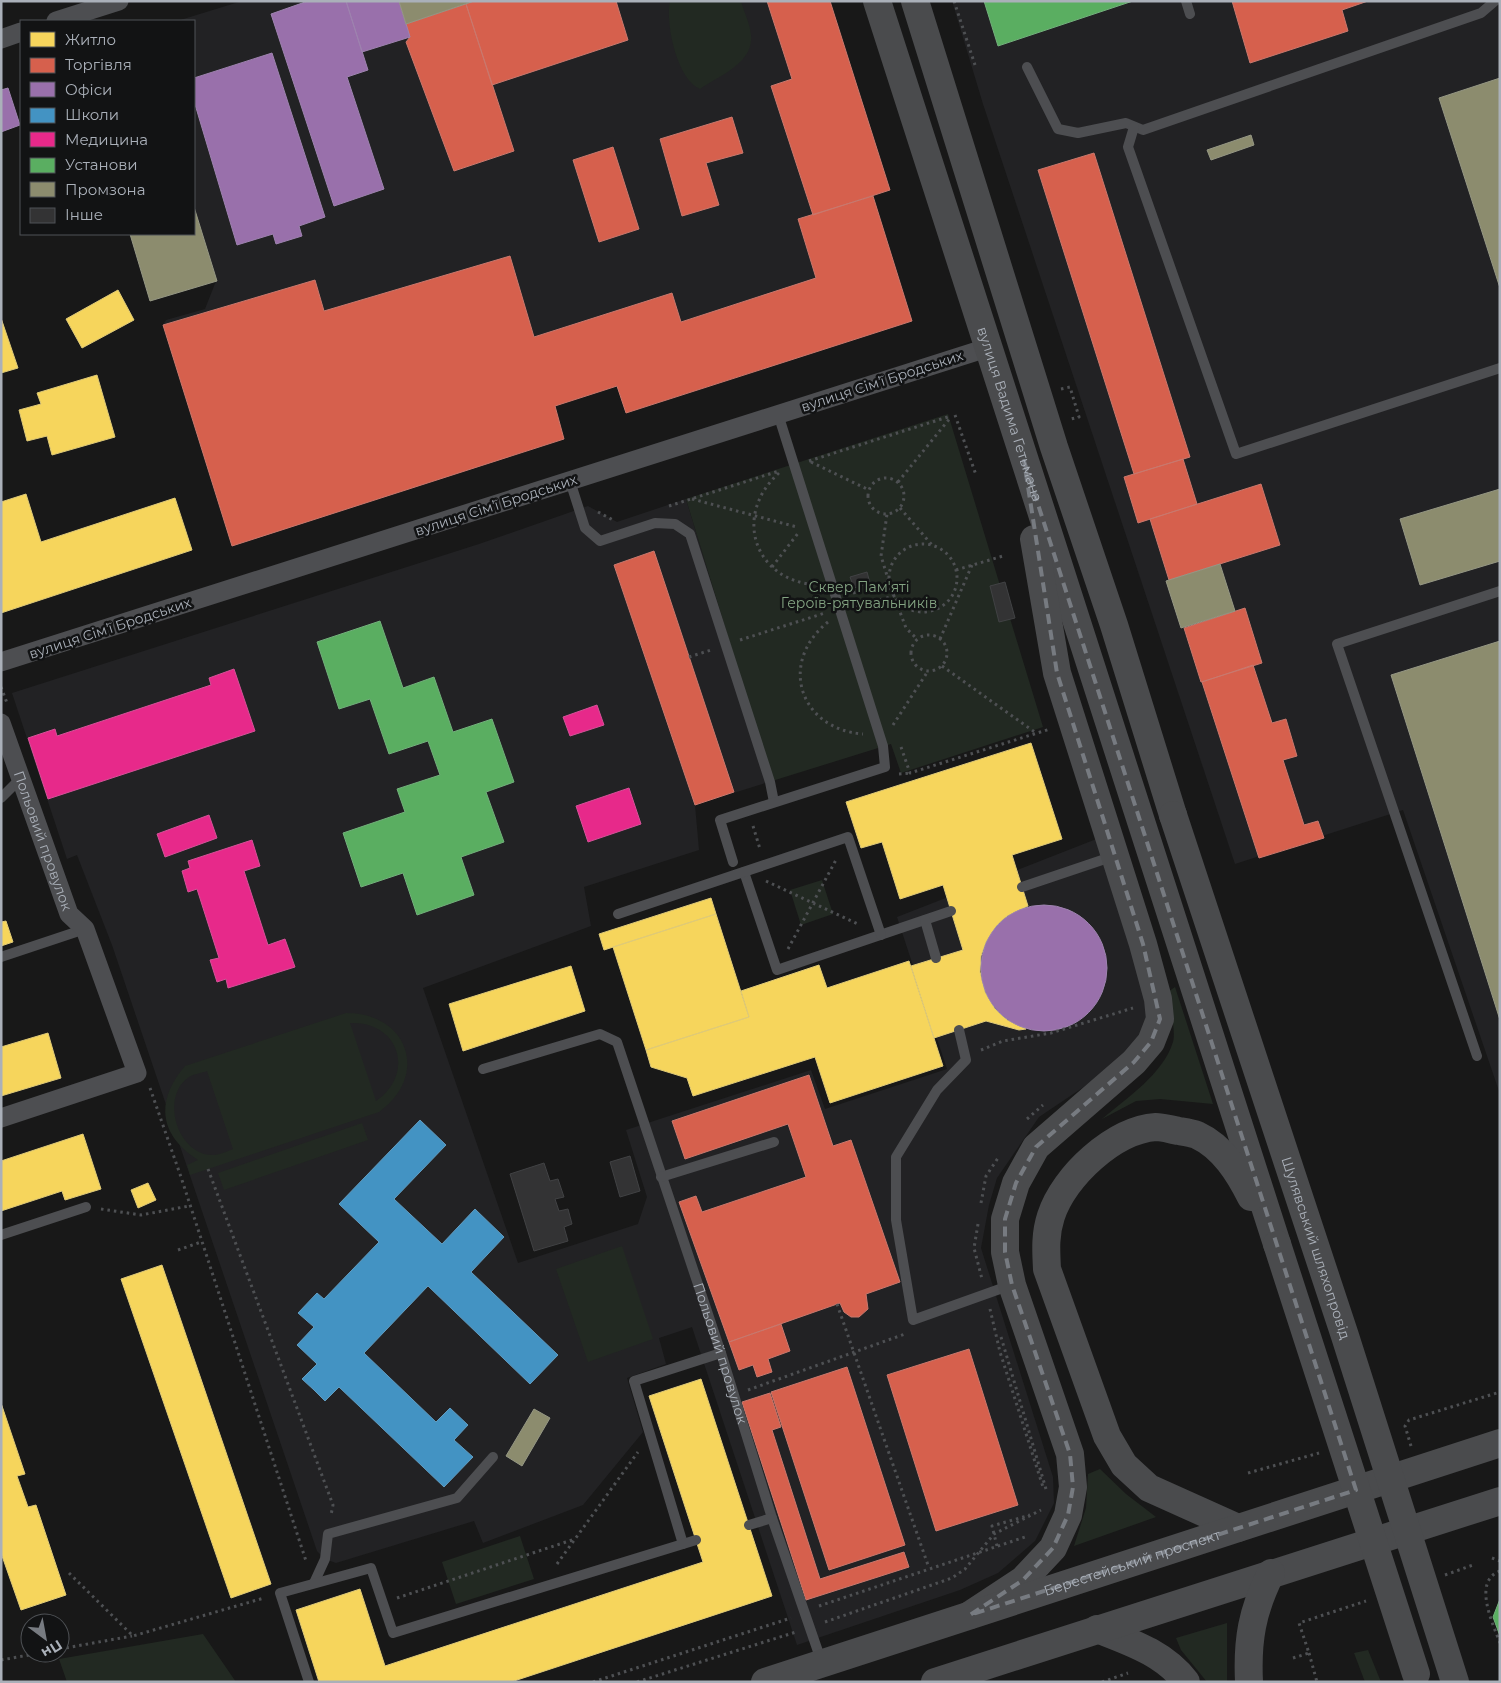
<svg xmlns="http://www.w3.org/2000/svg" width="1501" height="1683" font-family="Montserrat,sans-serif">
	<rect width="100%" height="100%" fill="#181818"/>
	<path fill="#222224" d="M 242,1 L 830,1 L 890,190 L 873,196 L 912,321 L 701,388 L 534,337 L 564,439 L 232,546 L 163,325 L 166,320 L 205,309 L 216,281 L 194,207 L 194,21 L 177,21 Z
		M 952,1 L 1500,1 L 1500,1094 L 1403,810 L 1235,864 L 983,104 Z
		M 686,499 L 772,781 L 695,805 L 699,850 L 584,887 L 591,926 L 423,988 L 518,1263 L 638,1224 L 647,1197 L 626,1130 L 811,1070 L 825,1109 L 947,1069 L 897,917 L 1099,838 L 1149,1011 L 1141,1038 L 1118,1064 L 1039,1117 L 997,1178 L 989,1205 L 981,1248 L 1053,1477 L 1054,1503 L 1035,1541 L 998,1573 L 960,1590 L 797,1645 L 692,1327 L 659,1338 L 666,1364 L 627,1378 L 643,1432 L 583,1505 L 483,1543 L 474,1521 L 336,1563 L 325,1559 L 317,1551 L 112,945 L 77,855 L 67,859 L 12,693 L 479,544 L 588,506 L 617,522 Z"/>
	<path fill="#222922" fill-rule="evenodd" d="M 670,1 L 741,1 C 744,12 750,24 751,35 C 754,63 719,76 700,89 C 677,80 665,23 670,1 Z
		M 948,414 L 1043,727 L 901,773 L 891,744 L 772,781 L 686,499 Z
		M 822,880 L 833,914 L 801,925 L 790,890 Z
		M 1175,987 L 1213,1104 L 1160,1099 L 1136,1101 L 1102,1119 C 1127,1098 1163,1074 1173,1042 C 1176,1032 1170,1004 1168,992 Z
		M 346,1013 C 408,1013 430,1075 379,1112 L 190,1175 L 187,1165 L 198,1160 C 159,1135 155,1101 185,1066 ZM 350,1023 C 399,1021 416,1073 376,1101 ZM 207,1071 L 233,1149 C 228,1151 221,1154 215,1155 C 178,1158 159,1097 189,1077 C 194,1074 202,1073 207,1071 Z
		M 362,1123 L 368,1140 L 224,1190 L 218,1173 Z
		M 622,1246 L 653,1339 L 588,1362 L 556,1269 Z
		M 1100,1469 L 1126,1494 L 1156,1517 L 1074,1546 L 1086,1508 L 1088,1474 Z
		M 520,1536 L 534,1579 L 456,1604 L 442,1562 Z
		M 1227,1623 L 1227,1682 L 1207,1682 L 1181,1650 L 1176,1638 Z
		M 203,1634 L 236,1682 L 67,1682 L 59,1659 Z
		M 1368,1650 L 1381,1682 L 1365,1682 L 1354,1653 Z"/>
	<path fill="#f6d55c" stroke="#dfca78" d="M 118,290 L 134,320 L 82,348 L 66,319 Z
		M 1,318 L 18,368 L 1,373 Z
		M 97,375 L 115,437 L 52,455 L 47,436 L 27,441 L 19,410 L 41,404 L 37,393 Z
		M 26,494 L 41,542 L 175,498 L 192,550 L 1,613 L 1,502 Z
		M 1031,743 L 1062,839 L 1012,855 L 1028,906 L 1007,916 L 997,925 L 986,942 L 981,956 L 980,972 L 985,992 L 995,1009 L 1007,1020 L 1026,1029 L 1019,1030 L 986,1021 L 934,1038 L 911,966 L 963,950 L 943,885 L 900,899 L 882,842 L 861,848 L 846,802 Z
		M 711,898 L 716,914 L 604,950 L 599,934 Z
		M 716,914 L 749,1017 L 646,1050 L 613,947 Z
		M 6,921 L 13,942 L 1,946 L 1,922 Z
		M 909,961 L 943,1066 L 830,1103 L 815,1057 L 693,1096 L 687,1078 L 651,1067 L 646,1050 L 749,1017 L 741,991 L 819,965 L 827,988 Z
		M 571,966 L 585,1011 L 463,1051 L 449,1004 Z
		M 48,1033 L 61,1078 L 1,1096 L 1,1047 Z
		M 83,1134 L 101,1189 L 65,1200 L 62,1191 L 1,1211 L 1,1161 Z
		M 148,1183 L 156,1200 L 138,1208 L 131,1190 Z
		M 162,1265 L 271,1584 L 231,1598 L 121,1279 Z
		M 701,1379 L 772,1596 L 511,1682 L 319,1682 L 296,1610 L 360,1589 L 385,1666 L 703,1562 L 649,1396 Z
		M 1,1403 L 25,1474 L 17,1476 L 28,1507 L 36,1505 L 66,1595 L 21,1610 L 1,1553 Z"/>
	<path fill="#d6604d" stroke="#c9786d" d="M 474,1 L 616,1 L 628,40 L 492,85 L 466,4 Z
		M 767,1 L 830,1 L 890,190 L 813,215 L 771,86 L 792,79 Z
		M 1232,1 L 1368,1 L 1342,10 L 1348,31 L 1250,63 Z
		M 466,4 L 514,151 L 454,171 L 406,42 L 410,37 L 406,24 Z
		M 732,117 L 743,153 L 706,163 L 719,205 L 682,216 L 660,139 Z
		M 613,147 L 639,229 L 599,242 L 573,160 Z
		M 1094,153 L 1190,457 L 1134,474 L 1038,170 Z
		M 873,196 L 912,321 L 626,413 L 617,386 L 555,406 L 564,439 L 232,546 L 163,325 L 315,280 L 324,311 L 510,256 L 534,337 L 672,293 L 681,322 L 816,278 L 798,219 Z
		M 1183,459 L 1197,504 L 1138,523 L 1124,477 Z
		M 1261,484 L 1280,545 L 1169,580 L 1150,519 Z
		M 654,551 L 734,792 L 695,805 L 614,565 Z
		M 1245,608 L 1262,663 L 1201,682 L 1184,628 Z
		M 1253,665 L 1272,723 L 1286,719 L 1297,756 L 1283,760 L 1304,825 L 1318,821 L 1324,838 L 1259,858 L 1202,682 Z
		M 809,1075 L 833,1146 L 851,1140 L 900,1282 L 866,1294 L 868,1309 L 859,1317 L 851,1317 L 844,1312 L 840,1303 L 729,1342 L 679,1202 L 696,1196 L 702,1212 L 806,1177 L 788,1124 L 685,1159 L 672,1121 Z
		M 781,1324 L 790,1351 L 768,1359 L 772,1372 L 757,1377 L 753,1365 L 739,1370 L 729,1342 Z
		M 969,1349 L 1018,1505 L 936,1531 L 887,1375 Z
		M 847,1367 L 905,1545 L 829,1570 L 771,1392 Z
		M 770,1393 L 781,1427 L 772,1430 L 820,1579 L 904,1552 L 909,1567 L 806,1600 L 742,1402 Z"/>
	<path fill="#9970ab" stroke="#9e83af" d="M 308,1 L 346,1 L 368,70 L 347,77 L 384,189 L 334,206 L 271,14 Z
		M 346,1 L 399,1 L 410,37 L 362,52 Z
		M 272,53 L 325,217 L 299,226 L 302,236 L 276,244 L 273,234 L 237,245 L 194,101 L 194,78 Z
		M 8,88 L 20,125 L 1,132 L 1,90 Z
		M981 968a63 63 0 1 1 126 0a63 63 0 1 1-126 0Z"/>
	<path fill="#4393c3" stroke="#629cc0" d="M 420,1120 L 446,1145 L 394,1199 L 442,1244 L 475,1209 L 504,1237 L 471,1272 L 558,1355 L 530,1384 L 428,1286 L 364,1353 L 436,1422 L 450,1408 L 468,1425 L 454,1440 L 473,1457 L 444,1487 L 339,1387 L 325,1401 L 314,1390 L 302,1379 L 317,1364 L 297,1345 L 314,1327 L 298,1313 L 317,1293 L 324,1299 L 379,1242 L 339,1204 Z"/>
	<path fill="#e7298a" stroke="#d55298" d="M 234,669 L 255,731 L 48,799 L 28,738 L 55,729 L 57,736 L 211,685 L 209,678 Z
		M 597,705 L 604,725 L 570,736 L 563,717 Z
		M 629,788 L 641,824 L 588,842 L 576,806 Z
		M 209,815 L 217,838 L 165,857 L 157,834 Z
		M 252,840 L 260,866 L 244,871 L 268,945 L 285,939 L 295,967 L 228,988 L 226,979 L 217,982 L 210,960 L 219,958 L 197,889 L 188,892 L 182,871 L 190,868 L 188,861 Z"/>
	<path fill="#5aae61" stroke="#72af7b" d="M 984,1 L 1133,1 L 998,46 Z
		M 380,621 L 403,688 L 434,677 L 453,732 L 492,719 L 514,782 L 486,792 L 504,842 L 461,857 L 474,895 L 417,915 L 403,873 L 361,887 L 343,833 L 405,812 L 397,789 L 440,775 L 428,741 L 389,754 L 370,699 L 339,709 L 317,642 Z
		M 1500,1599 L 1500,1636 L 1493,1617 Z"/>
	<path fill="#8c8c6e" stroke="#959784" d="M 399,1 L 474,1 L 406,24 Z
		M 1500,78 L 1500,288 L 1439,98 Z
		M 1251,135 L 1254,145 L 1211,160 L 1207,150 Z
		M 194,207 L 217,281 L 150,301 L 130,234 L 194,234 Z
		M 1500,489 L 1500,561 L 1420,585 L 1400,519 Z
		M 1220,564 L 1235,611 L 1181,628 L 1166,581 Z
		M 1500,641 L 1500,1020 L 1391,675 Z
		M 534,1409 L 550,1418 L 522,1466 L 506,1456 Z"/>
	<path fill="#333334" stroke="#414244" d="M 867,572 L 870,583 L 854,588 L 850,577 Z
		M 1005,582 L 1015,618 L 999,622 L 990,586 Z
		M 630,1156 L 640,1191 L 620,1197 L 610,1162 Z
		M 544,1163 L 550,1181 L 558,1179 L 564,1197 L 555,1199 L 559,1211 L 568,1209 L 572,1224 L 564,1227 L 568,1241 L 534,1251 L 510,1174 Z"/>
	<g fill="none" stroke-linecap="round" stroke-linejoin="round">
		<path stroke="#4e5053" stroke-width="3" stroke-dasharray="2.5 4" stroke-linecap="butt" d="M 954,1 L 975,65
			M 1061,389 L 1070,387 L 1079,417 L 1071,419
			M 955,415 L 976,475
			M 809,461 L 951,416
			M 811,462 L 869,490
			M 779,473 C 733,514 753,580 816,585
			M868 496a18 18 0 1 1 36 0a18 18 0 1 1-36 0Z
			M 898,482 L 951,417
			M 692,499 L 797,527
			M 669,506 L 779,471
			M 900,508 L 932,545
			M 598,512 L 613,520
			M889 578a34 34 0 1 1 68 0a34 34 0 1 1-68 0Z
			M 772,567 L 799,532
			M 956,570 L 1003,556
			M 853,593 L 889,582 L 881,556 L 887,514
			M 855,607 L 894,596 L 906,628 L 917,639
			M 828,622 C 778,662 799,729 863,734
			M911 653a18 18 0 1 1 36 0a18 18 0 1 1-36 0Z
			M 940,639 L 972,565
			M 740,640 L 825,613
			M 689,657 L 711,650
			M 942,666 L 1036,733
			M 1,687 L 7,703
			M 893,725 L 928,671
			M 901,747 L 910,773 L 1050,729
			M 899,774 L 910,773
			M 753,826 L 760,849
			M 766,881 L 860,925
			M 788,949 L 837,858
			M 981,1050 L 1003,1041 L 1051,1033 L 1133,1008
			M 150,1088 L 181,1177 L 306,1561
			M 1027,1119 L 1043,1105
			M 208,1169 L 333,1505 L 331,1515
			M 981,1203 L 986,1176 L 998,1158
			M 101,1209 L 141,1215 L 189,1206
			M 978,1224 L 974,1248 L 982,1279
			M 178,1250 L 201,1242
			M 837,1304 L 929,1568
			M 990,1309 L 1000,1352 L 1043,1487
			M 1001,1337 L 1046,1489
			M 748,1390 L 905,1334
			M 1411,1446 L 1405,1426 L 1409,1420 L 1500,1392
			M 1248,1473 L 1319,1453
			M 997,1546 L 992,1526 L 1030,1515
			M 1492,1558 L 1500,1561
			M 557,1564 L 638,1452
			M 1500,1571 C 1472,1581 1493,1624 1500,1643
			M 69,1573 L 133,1636 L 264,1598
			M 1445,1575 L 1473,1565
			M 397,1598 L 575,1539
			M 819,1606 L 1025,1537
			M 825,1622 L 952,1578 L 965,1569 L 994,1534 L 1041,1510
			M 60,1649 L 132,1636
			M 1309,1653 L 1317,1682
			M 1293,1658 L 1309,1653 L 1299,1623 L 1366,1601
			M 1,1660 L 40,1653
			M 593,1682 L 791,1618
			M 637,1682 L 796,1632
			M 1102,1682 L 1128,1673"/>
		<g stroke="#4d4e51" stroke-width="10">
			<path d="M 1186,1 L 1190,14"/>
			<path d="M 1027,67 L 1058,129 L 1078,133 L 1126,123 L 1143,130 L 1481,13 L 1495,1"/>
			<path d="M 1134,127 L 1128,147 L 1236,454 L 1500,368"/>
			<path d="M 570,481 L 585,528 L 600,541 L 655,523 L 675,524 L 690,534 L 770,782 L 774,802"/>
			<path d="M 1,798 L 20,779"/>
			<path d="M 733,862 L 720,820 L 885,767 L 883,746 L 778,414"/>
			<path d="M 744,872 L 777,970 L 951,911"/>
			<path d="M 1022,887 L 1114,856"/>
			<path d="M 618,914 L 848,837 L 881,935"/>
			<path d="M 925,920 L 936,958"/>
			<path d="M 1,957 L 85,929"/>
			<path d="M 959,1030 L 966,1060 L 937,1090 L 896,1157 L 896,1220 L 913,1320 L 1011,1285"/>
			<path d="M 1477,1056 L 1337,644 L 1500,591"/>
			<path id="s1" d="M 483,1069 L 600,1034 L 617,1042 L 721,1353 L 772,1518 L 822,1663"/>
			<path d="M 661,1177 L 774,1142"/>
			<path d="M 1,1235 L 86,1207"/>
			<path d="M 749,1525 L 772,1518"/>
			<path d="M 683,1544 L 634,1381 L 721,1353"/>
			<path d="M 314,1583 L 325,1559 L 328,1534 L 457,1498 L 493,1457"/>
			<path d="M 309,1682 L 280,1593 L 371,1568 L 393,1633 L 696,1540"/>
		</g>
		<g stroke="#4d4e51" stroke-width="19">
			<path d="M 56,21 L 119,1"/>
			<path d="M 1,39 L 21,32"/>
			<path d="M 1,662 L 990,347"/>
			<path id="s2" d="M 1,723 L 69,914 L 85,929 L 137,1073 L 1,1118"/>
		</g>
		<g stroke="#4a4b4d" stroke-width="28">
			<path id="s3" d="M 877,1 L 1277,1244"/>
			<path d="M 915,1 L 1054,447 L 1114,625 L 1173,815"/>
			<path d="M 1238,1528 L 1149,1488 L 1124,1465 L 1107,1436 L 1047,1269 C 1046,1250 1045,1234 1051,1216 C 1064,1176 1114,1130 1156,1127 C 1163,1127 1172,1130 1179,1131 C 1185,1132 1192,1133 1197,1135 C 1223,1147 1239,1173 1251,1197"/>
			<path d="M 970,1615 L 1023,1580 L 1053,1548 L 1068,1515 L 1073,1487 L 1070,1454 L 1012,1285 L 1005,1252 L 1005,1219 L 1016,1183 L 1036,1147 L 1134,1062 L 1151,1042 L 1160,1019 L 1158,999 L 1143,944 L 1057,673 L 1034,539"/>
			<path d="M 1097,1629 C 1130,1642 1164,1653 1186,1682"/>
			<path id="s4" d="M 765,1682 L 1500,1443"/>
			<path d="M 935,1682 L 1500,1501"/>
			<path d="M 1249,1682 C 1247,1640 1252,1611 1271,1573"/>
		</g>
		<g stroke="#4a4b4d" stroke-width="28">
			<path id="s5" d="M 1173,815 L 1345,1336 L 1455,1682"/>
			<path d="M 1277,1244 L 1416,1674"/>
		</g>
	</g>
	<path fill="none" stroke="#777b81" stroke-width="4" stroke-dasharray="10 6" stroke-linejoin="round" d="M 1024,461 L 1356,1490 L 970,1615 L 1023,1580 L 1053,1548 L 1068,1515 L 1073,1487 L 1070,1454 L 1012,1285 L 1005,1252 L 1005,1219 L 1016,1183 L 1036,1147 L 1134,1062 L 1151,1042 L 1160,1019 L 1143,944 L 1057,673 Z"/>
	<g text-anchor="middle" stroke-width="5" stroke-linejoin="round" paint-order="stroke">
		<g font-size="14" fill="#aab0b9" stroke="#121314">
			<text transform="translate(882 381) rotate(-18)" y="5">вулиця Сімʼї Бродських</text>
			<text dy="5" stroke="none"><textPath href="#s3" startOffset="434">вулиця Вадима Гетьмана</textPath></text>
			<text transform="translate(496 505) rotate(-18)" y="5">вулиця Сімʼї Бродських</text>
			<text transform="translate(110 628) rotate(-18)" y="5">вулиця Сімʼї Бродських</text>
			<text dy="5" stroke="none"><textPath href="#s2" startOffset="125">Польовий провулок</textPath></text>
			<text dy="5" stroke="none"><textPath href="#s5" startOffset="456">Шулявський шляхопровід</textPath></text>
			<text dy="5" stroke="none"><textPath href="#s1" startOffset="469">Польовий провулок</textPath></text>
			<text dy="5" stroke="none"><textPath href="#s4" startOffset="386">Берестейський проспект</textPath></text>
		</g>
		<g font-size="14" fill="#83a382" stroke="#121314">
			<text x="859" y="592">Сквер Пам'яті<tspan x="859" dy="16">Героїв-рятувальників</tspan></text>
		</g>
	</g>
	<rect width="1501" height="1683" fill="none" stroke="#aab0b9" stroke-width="5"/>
	<rect x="20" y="20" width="175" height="215" fill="#121314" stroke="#4f5256"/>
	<rect x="30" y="32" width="25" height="15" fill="#f6d55c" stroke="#4f5256"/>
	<text x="65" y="45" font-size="15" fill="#aab0b9">Житло</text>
	<rect x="30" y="58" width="25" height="15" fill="#d6604d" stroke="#4f5256"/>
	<text x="65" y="70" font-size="15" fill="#aab0b9">Торгівля</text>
	<rect x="30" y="82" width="25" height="15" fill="#9970ab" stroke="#4f5256"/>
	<text x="65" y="95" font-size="15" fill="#aab0b9">Офіси</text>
	<rect x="30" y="108" width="25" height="15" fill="#4393c3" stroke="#4f5256"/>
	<text x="65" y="120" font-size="15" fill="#aab0b9">Школи</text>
	<rect x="30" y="132" width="25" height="15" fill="#e7298a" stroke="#4f5256"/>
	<text x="65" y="145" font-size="15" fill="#aab0b9">Медицина</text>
	<rect x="30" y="158" width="25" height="15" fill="#5aae61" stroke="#4f5256"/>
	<text x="65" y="170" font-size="15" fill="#aab0b9">Установи</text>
	<rect x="30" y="182" width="25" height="15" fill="#8c8c6e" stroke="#4f5256"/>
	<text x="65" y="195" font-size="15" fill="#aab0b9">Промзона</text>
	<rect x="30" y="208" width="25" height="15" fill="#333334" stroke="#4f5256"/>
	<text x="65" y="220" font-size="15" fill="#aab0b9">Інше</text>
	<g transform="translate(45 1638) rotate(148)"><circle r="24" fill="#121314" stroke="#4f5256"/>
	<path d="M0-4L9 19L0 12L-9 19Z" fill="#777b81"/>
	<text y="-8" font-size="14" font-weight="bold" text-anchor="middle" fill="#aab0b9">Пн</text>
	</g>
</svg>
